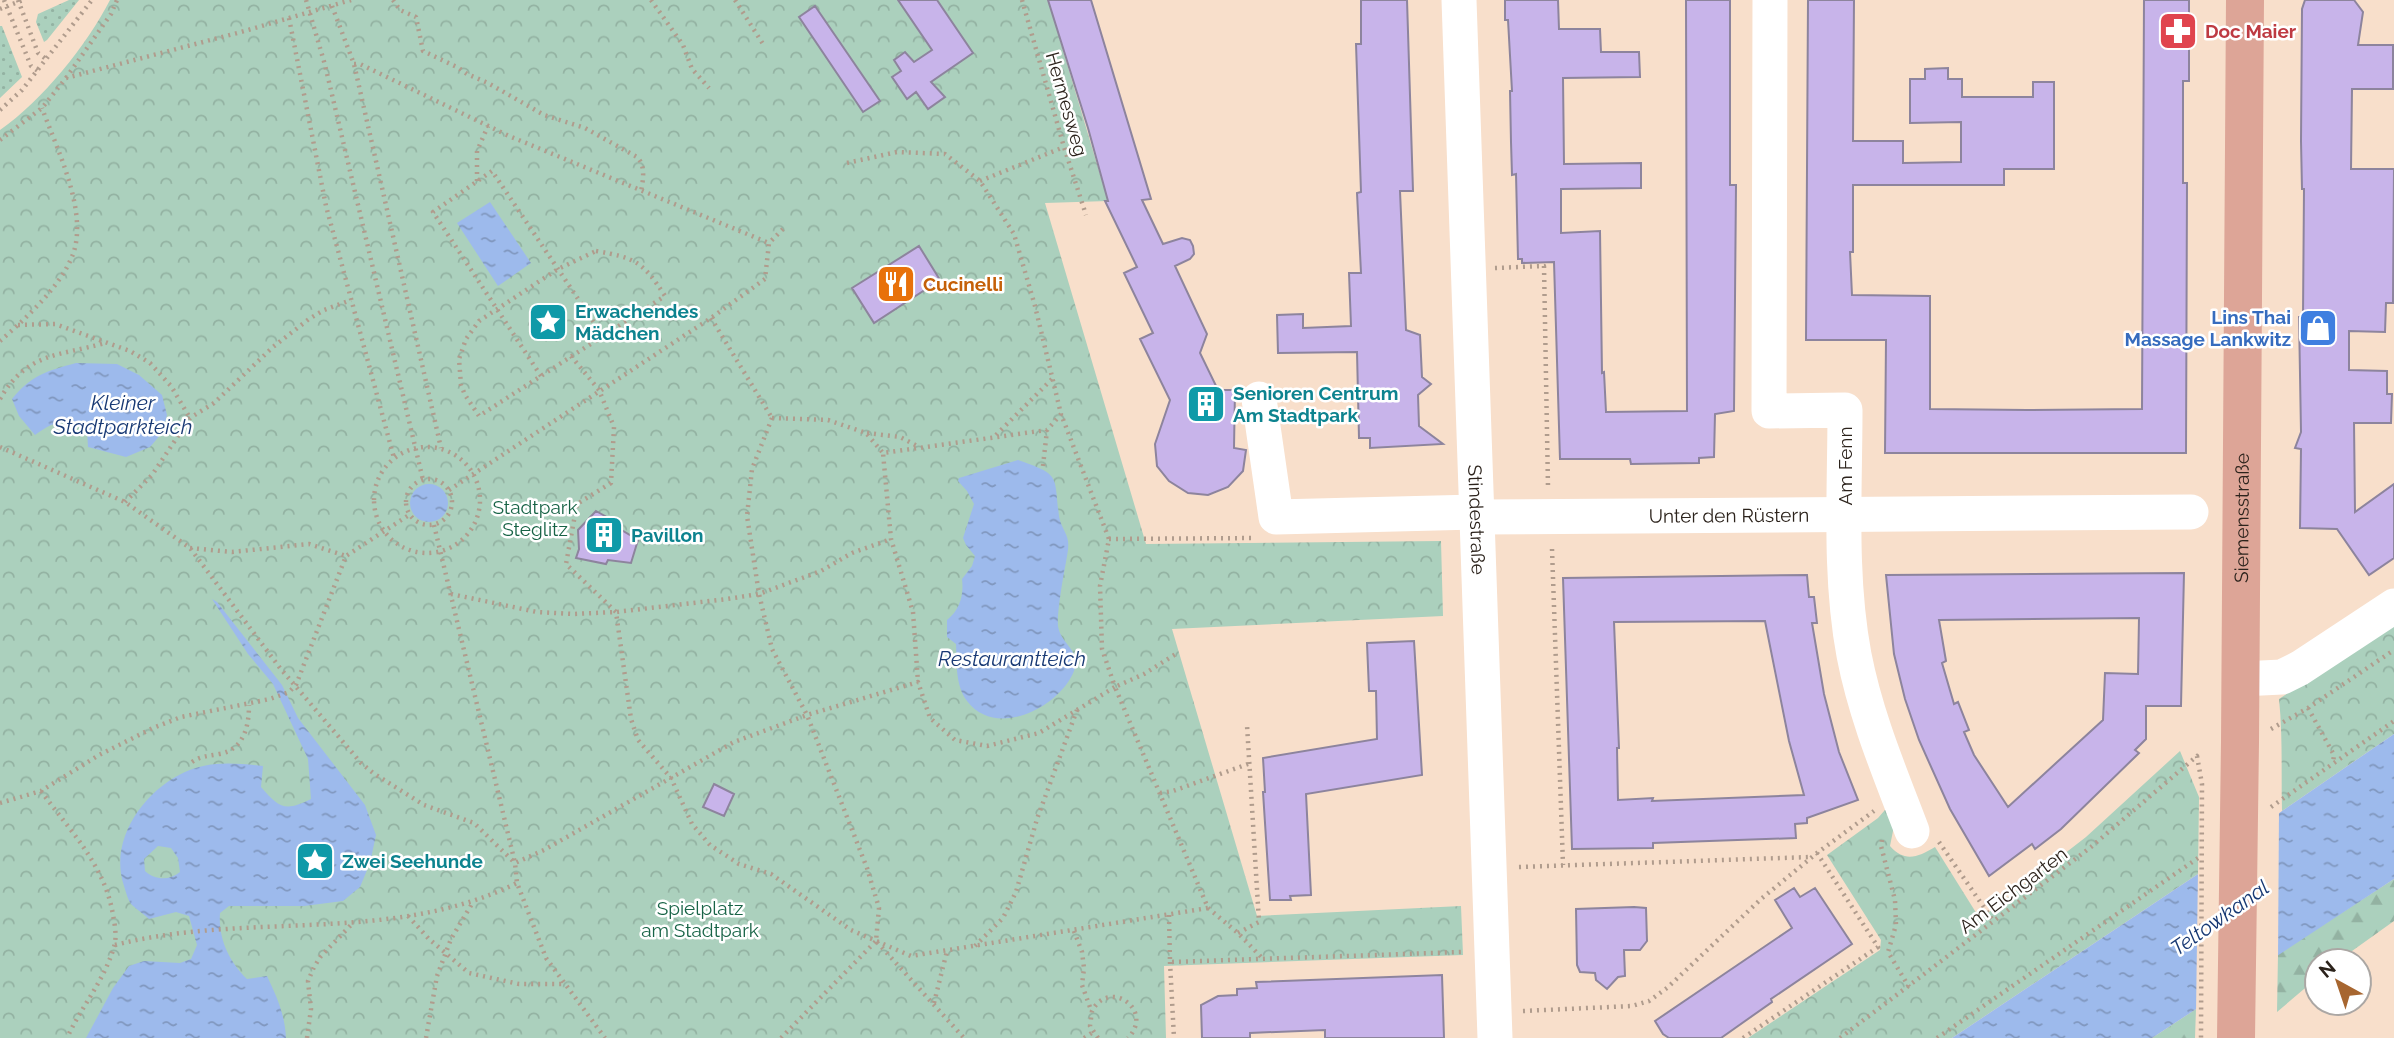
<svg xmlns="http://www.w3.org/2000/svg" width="2394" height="1038" font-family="Raleway,sans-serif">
	<defs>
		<pattern id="grass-dots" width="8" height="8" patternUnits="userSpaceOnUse" patternTransform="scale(1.75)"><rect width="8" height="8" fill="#abd0bd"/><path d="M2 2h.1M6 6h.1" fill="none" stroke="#93b2a2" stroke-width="1.8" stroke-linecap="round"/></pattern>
		<pattern id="forest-firs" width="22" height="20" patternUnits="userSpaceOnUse" patternTransform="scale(1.75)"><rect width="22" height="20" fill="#abd0bd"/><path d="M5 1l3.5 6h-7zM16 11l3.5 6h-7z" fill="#93b2a2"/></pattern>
		<pattern id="park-crowns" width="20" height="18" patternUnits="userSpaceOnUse" patternTransform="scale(1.75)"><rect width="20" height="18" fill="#abd0bd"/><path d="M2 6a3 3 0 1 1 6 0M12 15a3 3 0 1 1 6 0" fill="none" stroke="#93b2a2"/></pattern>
		<pattern id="water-ripples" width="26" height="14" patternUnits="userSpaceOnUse" patternTransform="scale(1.75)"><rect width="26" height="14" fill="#9dbaec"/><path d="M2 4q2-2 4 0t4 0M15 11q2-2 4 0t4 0" fill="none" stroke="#8097be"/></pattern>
	</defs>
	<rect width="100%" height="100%" fill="#f8dfcb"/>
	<path fill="url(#grass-dots)" d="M 69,0 L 79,0 L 47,40 L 44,42 L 36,22 L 38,14 Z
		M 0,26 L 2,26 L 22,77 L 0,98 Z"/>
	<path fill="url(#forest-firs)" d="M 2394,879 L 2394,921 L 2338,961 L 2317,961 L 2317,978 L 2277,1012 L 2278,954 Z
		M 2196,1009 L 2195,1038 L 2152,1038 Z"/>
	<path fill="url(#park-crowns)" d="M 110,0 L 1048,0 L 1108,201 L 1045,203 L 1146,544 L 1441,541 L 1443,616 L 1172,629 L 1257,916 L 1461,906 L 1463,955 L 1164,966 L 1166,1038 L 0,1038 L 0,130 C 42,101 87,45 110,0 Z
		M 2394,623 L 2394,734 L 2282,811 C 2281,774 2283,736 2279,699 Z
		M 2180,751 L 2199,797 L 2198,874 L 1952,1038 L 1748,1038 L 1880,950 L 1881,940 L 1827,855 L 1878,818 L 1891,803 L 1894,826 L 1890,846 C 1905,863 1918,857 1935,847 L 1980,919 L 2086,837 Z"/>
	<path fill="url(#water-ripples)" fill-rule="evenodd" d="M 490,202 L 531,263 L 498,286 L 457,223 Z
		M 76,363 L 117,364 L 139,375 L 162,395 L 167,415 L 162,433 L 150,447 L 126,457 L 88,447 L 87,430 C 64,419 56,420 35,435 L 19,416 L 12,399 C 31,375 47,371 76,363 Z
		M 1018,460 C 1061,475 1054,475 1059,516 C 1060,525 1067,533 1068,541 C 1069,548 1067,556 1066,562 C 1063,578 1057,612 1058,626 C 1061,647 1087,651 1070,679 C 1051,711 994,737 967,701 C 955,685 957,663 956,644 L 947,637 L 947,620 C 960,610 964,595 962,579 L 972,566 L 975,556 L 966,545 L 963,538 L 974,504 L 967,491 L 958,481 L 959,478 Z
		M410 503a19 19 0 1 1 38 0a19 19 0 1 1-38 0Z
		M 212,599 L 217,602 L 282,685 L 298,718 L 365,805 L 376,835 L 370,863 L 360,887 L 343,901 L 304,906 L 229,906 L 220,913 C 218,938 229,962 247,979 L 267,976 C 277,997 285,1015 286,1038 L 86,1038 L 113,988 L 129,966 L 144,961 L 180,963 L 191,959 L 197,945 L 189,916 L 176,912 L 149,919 C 144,914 137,910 132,905 C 128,901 126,892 124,886 C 109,842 141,795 179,775 C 206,760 234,763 263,766 L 261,787 C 279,808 285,812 311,799 L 308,759 L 273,684 L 248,654 ZM 158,846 L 171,848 L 178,858 L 180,872 C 169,881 155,880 145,871 L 144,859 Z
		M 2394,734 L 2394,879 L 2152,1038 L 1952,1038 L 2198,874 L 2282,811 Z"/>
	<path fill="#f8dfcb" d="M 2279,809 L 2278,958 L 2196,1013 L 2198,870 Z"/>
	<path fill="#c8b4ea" stroke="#8d849d" stroke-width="2" fill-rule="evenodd" d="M 898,0 L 937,0 L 973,53 L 931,82 L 945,97 L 928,109 L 916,92 L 907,99 L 892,77 L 901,71 L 894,60 L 905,52 L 914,62 L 932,50 Z
		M 1048,0 L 1091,0 L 1151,199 L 1142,200 L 1163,244 L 1182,238 L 1190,240 L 1193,246 L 1194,254 L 1190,259 L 1175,266 L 1207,334 L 1200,353 L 1218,390 L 1235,390 L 1234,448 L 1246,450 L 1243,471 L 1228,487 L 1208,495 L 1188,493 L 1169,481 L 1157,466 L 1155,444 L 1170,400 L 1140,339 L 1153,333 L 1124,273 L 1137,267 L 1105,201 L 1108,201 L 1088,128 Z
		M 1361,0 L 1407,0 L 1413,191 L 1400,191 L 1406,330 L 1420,335 L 1422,377 L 1431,384 L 1418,395 L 1419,426 L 1443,444 L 1370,448 L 1370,438 L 1359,438 L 1357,352 L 1278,353 L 1277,315 L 1303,314 L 1303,328 L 1351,326 L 1349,273 L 1361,273 L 1357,193 L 1361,192 L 1356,44 L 1361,44 Z
		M 1505,0 L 1558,0 L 1559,29 L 1600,29 L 1601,52 L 1639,52 L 1640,77 L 1563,78 L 1564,164 L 1641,163 L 1641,188 L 1561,189 L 1561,233 L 1600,231 L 1602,373 L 1604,372 L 1606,412 L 1687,411 L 1686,0 L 1730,0 L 1730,185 L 1736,185 L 1734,411 L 1715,414 L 1714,457 L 1699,458 L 1699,463 L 1631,464 L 1630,459 L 1560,459 L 1554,262 L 1522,263 L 1522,259 L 1518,259 L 1516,174 L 1512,175 L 1511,142 L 1510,91 L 1512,91 L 1508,20 L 1505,20 Z
		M 1808,0 L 1854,0 L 1853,141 L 1903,141 L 1903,163 L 1961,162 L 1961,122 L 1910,123 L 1910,79 L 1925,79 L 1925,69 L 1948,68 L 1948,79 L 1962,79 L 1962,97 L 2033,97 L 2033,82 L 2054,82 L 2054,169 L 2004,169 L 2004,185 L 1853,185 L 1853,252 L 1850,252 L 1852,295 L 1930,296 L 1930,409 L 2027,410 L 2142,409 L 2144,0 L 2189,0 L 2189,81 L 2183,81 L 2183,183 L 2187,183 L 2186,453 L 1885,453 L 1886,340 L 1806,340 Z
		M 2305,0 L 2354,0 L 2363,12 L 2358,45 L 2393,45 L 2393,89 L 2352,89 L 2351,169 L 2394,169 L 2393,303 L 2386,303 L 2385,332 L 2349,331 L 2349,370 L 2387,371 L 2387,394 L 2392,394 L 2391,423 L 2354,423 L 2355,512 L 2394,484 L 2394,558 L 2369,575 L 2337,529 L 2300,528 L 2301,449 L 2295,448 L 2301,432 L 2299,317 L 2303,316 L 2304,189 L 2302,189 L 2301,141 L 2302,9 Z
		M 815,6 L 880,101 L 863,112 L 799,17 Z
		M 919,246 L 940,280 L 874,323 L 852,288 Z
		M 596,511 L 621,525 L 620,529 L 638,540 L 631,563 L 608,560 L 606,564 L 576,558 L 579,549 L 578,530 Z
		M 2184,573 L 2181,706 L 2146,706 L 2146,739 L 2135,750 L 2139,753 L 2061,829 L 2035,849 L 2032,844 L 1989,876 L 1950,809 L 1919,740 L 1905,699 L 1894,654 L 1886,575 ZM 2139,618 L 2138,674 L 2105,673 L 2103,720 L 2008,807 L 1974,755 L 1964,732 L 1969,730 L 1958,702 L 1954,704 L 1942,663 L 1946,661 L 1939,620 Z
		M 1807,575 L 1809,597 L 1814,597 L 1817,623 L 1812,623 L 1824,694 L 1839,752 L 1858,800 L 1807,818 L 1807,823 L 1795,824 L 1796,838 L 1653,843 L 1653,848 L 1572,849 L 1563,578 ZM 1765,621 L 1789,741 L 1804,795 L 1652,801 L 1653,798 L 1618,800 L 1617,748 L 1619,748 L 1614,622 Z
		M 1414,641 L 1422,775 L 1306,794 L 1311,895 L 1290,896 L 1291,900 L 1270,900 L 1263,792 L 1265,792 L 1263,758 L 1377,739 L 1376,691 L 1369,691 L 1367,643 Z
		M 714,784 L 734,794 L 724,816 L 703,807 Z
		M 1794,888 L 1800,897 L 1815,888 L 1852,944 L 1771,999 L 1772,1002 L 1721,1038 L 1669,1038 L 1663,1034 L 1655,1021 L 1792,928 L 1775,900 Z
		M 1634,907 L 1646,908 L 1647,941 L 1640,950 L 1624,950 L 1625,976 L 1618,977 L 1607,989 L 1596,980 L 1595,973 L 1580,972 L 1577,965 L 1576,909 Z
		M 1442,975 L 1444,1038 L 1325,1038 L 1325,1030 L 1250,1033 L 1250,1038 L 1202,1038 L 1201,1005 L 1218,996 L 1237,995 L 1237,989 L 1257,988 L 1256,982 Z"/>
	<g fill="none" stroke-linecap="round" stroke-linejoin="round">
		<path stroke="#b09c8d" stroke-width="4.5" stroke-dasharray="2 5" stroke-linecap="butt" d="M 4,0 L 31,66 L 38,71
			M 18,0 L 38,53 L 46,59
			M 306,0 L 325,65 L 423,480
			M 393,0 L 400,10 L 416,17 L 423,51 L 459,68 L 467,74 L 488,83 L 544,115 L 585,128 L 637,157 C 646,166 643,180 641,192
			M 651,0 L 683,45 L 692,69 L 709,88
			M 735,0 L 763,44
			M 1022,0 L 1064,147 L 1086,215
			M 332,6 L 354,64 L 441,448
			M 0,9 L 23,0
			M 289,18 L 326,206 L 394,458
			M 354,64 L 360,64 L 509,136 L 769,243
			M 66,78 L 111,14 L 117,0
			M 0,110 L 22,90 L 92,0
			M 0,140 L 42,108 L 66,78 L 241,32 L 351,0
			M 847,163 L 897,152 L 945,154 L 980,181 L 1014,234 L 1035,306 L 1061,414 L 1047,430 L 883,453 L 891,539 L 913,612 L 918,682
			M 477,181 L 477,151 L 488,126
			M 980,181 L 1064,147
			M 596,251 C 636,258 643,262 665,296 L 479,416 L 465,395 L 461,385 L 459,359 L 466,339 L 479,321 L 558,269 Z
			M 1495,268 L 1544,266 L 1548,487
			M 711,318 L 772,418
			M 18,325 L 55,324 L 130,351 L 150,363 L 171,386 L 190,418
			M 0,341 C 24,320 58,289 71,259 C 91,216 57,150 42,108
			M 571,356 L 599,390 L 614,427 L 611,483 L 577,504 L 566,564 L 616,612 L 631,719 L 638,740 L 671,778 L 692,824 L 710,845 L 739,864 L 771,874 L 851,930 L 911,956 L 1208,908 L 1115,687 L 1144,674 L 1179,652
			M 541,376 L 433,212 L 492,171 L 603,336
			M 0,399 C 27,352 59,356 105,343
			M 772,418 L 752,469 L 747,516 L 759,594 L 772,649 L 807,715 L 867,868 L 879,908 L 876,941 L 964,1038
			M 772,418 L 828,420 L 866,433 L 883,453
			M 867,433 L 900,437 L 919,447
			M 996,435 L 1052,379
			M 0,447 L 125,502 L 190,548 L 280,668 L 361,763 L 373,773 L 424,805 L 474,823 L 515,863 L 544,850 L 734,742 L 807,715 L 918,682 L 930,718 L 955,740 L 987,746 L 1039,733 L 1115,687 L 1102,649 L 1100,586 L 1109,539 L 1061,414
			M374 500a53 53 0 1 1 106 0a53 53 0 1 1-106 0Z
			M 1043,466 L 1047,430
			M406 502a23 23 0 1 1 46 0a23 23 0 1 1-46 0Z
			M 449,490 L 711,318 L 765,279 L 769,243 L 784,228
			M 125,502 L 152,475 L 190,418 L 214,403 L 273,347 L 309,319 L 324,310 L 351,300
			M 434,525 L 515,863 L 517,883 L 546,958 L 605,1038
			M 1109,539 L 1256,538
			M 190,548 L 232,552 L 309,544 L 346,556
			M 1552,549 L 1563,865
			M 451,594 L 537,612 L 574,614 L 616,612 L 727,599 L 759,594 L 821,571 L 852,553 L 891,539
			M 2308,708 L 2334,755 L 2333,763
			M 2271,729 L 2308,708 L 2394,650
			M 192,762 C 201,756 209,756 219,754 C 244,750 249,726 249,705
			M 41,791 C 70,831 105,865 113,915 C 115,925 117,938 114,947 C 104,981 81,1007 67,1038
			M 1160,793 L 1173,791 L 1248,764
			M 0,803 L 41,791 L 99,755 L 153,728 L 181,717 L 270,699 L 289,692 L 296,685 L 346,556 L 409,515
			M 2271,807 L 2394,721
			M 1882,840 L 1881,846 L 1895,900 L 1896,925 L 1888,952 L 1909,987
			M 1939,842 L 1994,922
			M 1519,867 L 1811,857
			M 1208,908 L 1238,933 L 1263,959
			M 1169,915 L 1170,962 L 1462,952
			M 408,916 L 429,939 L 469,973 L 519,984 L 565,984
			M 1074,931 L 1082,952 L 1084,968 L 1082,985 L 1091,1010
			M 1238,933 L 1259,922 L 1247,725
			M 115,945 C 248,911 391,945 517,883
			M 975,946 L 1003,918 L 1016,892 L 1037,819 L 1077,710
			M 1170,962 L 1174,1038
			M 934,1003 L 947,951
			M 1523,1011 L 1632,1006 L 1649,1001 L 1667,988 L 1761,899 L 1817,853 L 1874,811
			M 307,1038 L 311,1009 L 308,981 L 314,967 L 321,956 L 351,925
			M 426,1038 L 437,976 L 451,939 L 473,902
			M 781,1038 L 876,941
			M 1084,1038 L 1093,1032
			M 1098,1038 L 1090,1026 L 1092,1011 C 1109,978 1155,1010 1128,1038
			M 1743,1038 L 1878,947 L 1817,853
			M 1840,1038 L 2091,847 L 2197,756 L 2202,784 L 2201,1038
			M 1937,1038 L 2201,856"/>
		<g stroke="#fff" stroke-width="35">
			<path id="s1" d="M 1459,0 L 1495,1038"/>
			<path d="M 1770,0 L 1769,411 L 1845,410 C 1845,491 1839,575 1854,655 C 1866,717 1890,773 1912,831"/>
			<path d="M 1259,399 L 1276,517 L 1476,512"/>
			<path id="s2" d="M 1477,517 L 2191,512"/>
			<path d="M 2241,679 L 2282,677 L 2300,668 L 2394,606"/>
		</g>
		<path stroke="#dda597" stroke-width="38" id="s3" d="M 2236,1038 L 2240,742 L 2245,0"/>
	</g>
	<defs>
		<g id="pharmacy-square" transform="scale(2.0125)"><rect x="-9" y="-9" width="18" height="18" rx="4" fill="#e0444e" stroke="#fff"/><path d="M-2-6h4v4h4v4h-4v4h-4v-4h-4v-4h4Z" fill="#fff"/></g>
		<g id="restaurant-square" transform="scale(2.0125)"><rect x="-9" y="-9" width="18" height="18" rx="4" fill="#e8710a" stroke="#fff"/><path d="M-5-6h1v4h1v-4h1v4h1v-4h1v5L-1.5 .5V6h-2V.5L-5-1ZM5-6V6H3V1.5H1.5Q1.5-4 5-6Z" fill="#fff"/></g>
		<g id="sight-square" transform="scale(2.0125)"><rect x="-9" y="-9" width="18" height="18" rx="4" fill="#0f9aa8" stroke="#fff"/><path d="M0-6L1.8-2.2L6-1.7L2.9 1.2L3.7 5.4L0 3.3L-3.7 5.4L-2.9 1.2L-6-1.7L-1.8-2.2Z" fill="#fff"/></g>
		<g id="shop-square" transform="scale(2.0125)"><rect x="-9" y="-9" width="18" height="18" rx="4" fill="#3f7fe0" stroke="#fff"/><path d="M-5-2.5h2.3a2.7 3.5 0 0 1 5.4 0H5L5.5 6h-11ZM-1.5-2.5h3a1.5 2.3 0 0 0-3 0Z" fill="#fff"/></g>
		<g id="building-square" transform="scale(2.0125)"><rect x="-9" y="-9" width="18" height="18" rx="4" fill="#0f9aa8" stroke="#fff"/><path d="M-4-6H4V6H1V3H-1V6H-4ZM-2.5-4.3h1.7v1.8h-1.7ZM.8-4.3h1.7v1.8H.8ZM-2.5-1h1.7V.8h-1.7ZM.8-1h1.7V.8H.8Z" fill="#fff"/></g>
	</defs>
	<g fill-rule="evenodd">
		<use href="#pharmacy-square" x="2178" y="31"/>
		<use href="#restaurant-square" x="896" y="284"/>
		<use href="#sight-square" x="548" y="322"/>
		<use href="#shop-square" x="2318" y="328"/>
		<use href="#building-square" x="1206" y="404"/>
		<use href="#building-square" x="604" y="535"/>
		<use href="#sight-square" x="315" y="861"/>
	</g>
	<g text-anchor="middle" stroke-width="5" stroke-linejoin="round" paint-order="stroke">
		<g font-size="19" font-weight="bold" fill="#be3a42" stroke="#fff" text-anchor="start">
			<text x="2205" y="38">Doc Maier</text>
		</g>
		<g font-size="19" fill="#2c231c" stroke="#fff">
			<text transform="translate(1067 104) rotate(74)" y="7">Hermesweg</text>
			<text transform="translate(1845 466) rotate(-90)" y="7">Am Fenn</text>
			<text dy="7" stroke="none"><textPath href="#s2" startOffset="252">Unter den Rüstern</textPath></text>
			<text dy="7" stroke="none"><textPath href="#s1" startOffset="520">Stindestraße</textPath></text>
			<text dy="7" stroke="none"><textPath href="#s3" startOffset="520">Siemensstraße</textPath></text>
			<text transform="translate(2013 890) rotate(-37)" y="7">Am Eichgarten</text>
		</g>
		<g font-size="19" font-weight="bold" fill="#c56008" stroke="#fff" text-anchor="start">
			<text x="923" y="291">Cucinelli</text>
		</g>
		<g font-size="19" font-weight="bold" fill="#0d838f" stroke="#fff" text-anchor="start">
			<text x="575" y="318">Erwachendes<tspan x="575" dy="22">Mädchen</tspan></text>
			<text x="1233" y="400">Senioren Centrum<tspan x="1233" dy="22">Am Stadtpark</tspan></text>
			<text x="631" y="542">Pavillon</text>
			<text x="342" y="868">Zwei Seehunde</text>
		</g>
		<g font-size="19" font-weight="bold" fill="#366cbe" stroke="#fff" text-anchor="end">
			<text x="2291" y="324">Lins Thai<tspan x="2291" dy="22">Massage Lankwitz</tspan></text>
		</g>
		<g font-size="19" fill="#176346" stroke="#fff">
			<text x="535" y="514">Stadtpark<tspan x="535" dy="22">Steglitz</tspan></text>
			<text x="700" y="915">Spielplatz<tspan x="700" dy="22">am Stadtpark</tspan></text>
		</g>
		<g font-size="21" font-style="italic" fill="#183974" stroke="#fff">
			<text x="123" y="410">Kleiner<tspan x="123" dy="24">Stadtparkteich</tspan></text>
			<text x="1012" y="666">Restaurantteich</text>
			<text transform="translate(2220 918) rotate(-35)" y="7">Teltowkanal</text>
		</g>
	</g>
	<g transform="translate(2338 982) rotate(320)"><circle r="33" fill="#ffffff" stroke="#aba7a4" stroke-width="2"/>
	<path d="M0-5L12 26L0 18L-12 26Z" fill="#a76630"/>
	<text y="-10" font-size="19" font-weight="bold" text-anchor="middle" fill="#2c231c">N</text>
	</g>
</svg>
